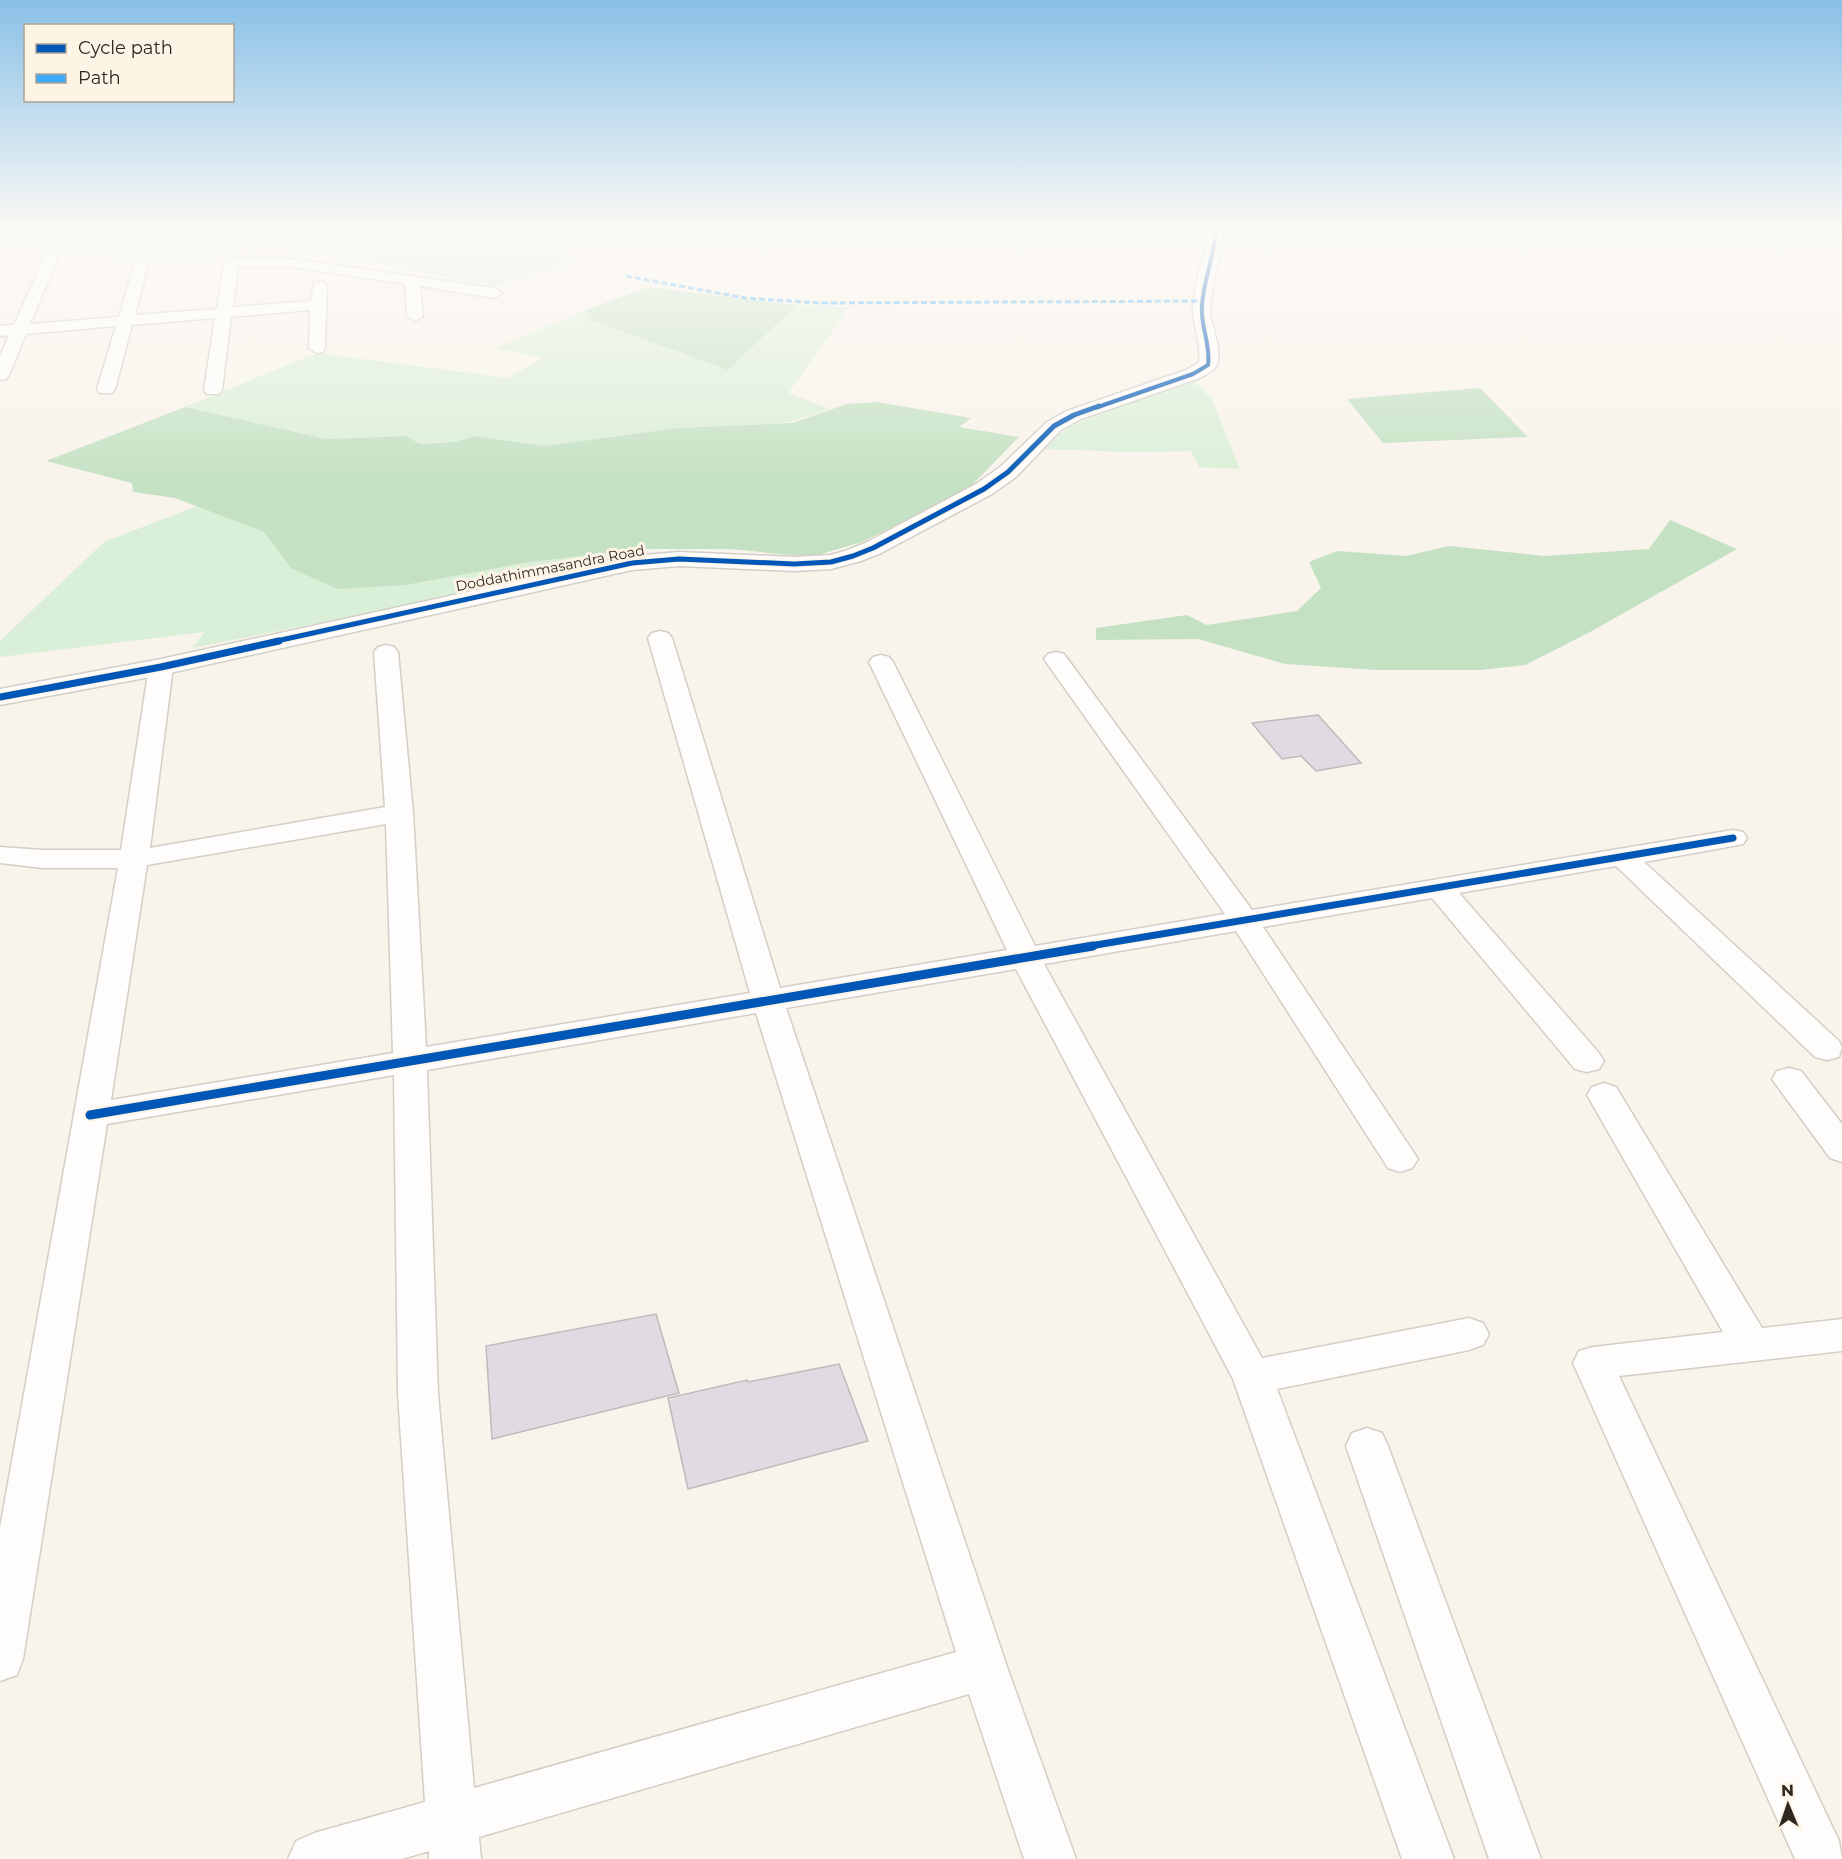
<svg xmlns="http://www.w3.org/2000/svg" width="1842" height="1859" font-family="Montserrat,sans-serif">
	<rect width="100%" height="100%" fill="#f8f3eb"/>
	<path fill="#daefd7" d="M 34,227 L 553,227 L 527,241 L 579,262 L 494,286 L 257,242 L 196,264 L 77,254 L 0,243 Z
		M 797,305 L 850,307 L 788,393 L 830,409 L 785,423 L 677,428 L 544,446 L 475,436 L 454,442 L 420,444 L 407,436 L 326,439 L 185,407 L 317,353 L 508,378 L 543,358 L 496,348 L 586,310 L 590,320 L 728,370 Z
		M 1195,382 L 1212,399 L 1240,469 L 1199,467 L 1191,451 L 1130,452 L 1045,449 L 1061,433 L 1075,424 L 1112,410 L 1129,402 Z
		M 197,506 L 264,532 L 291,568 L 406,585 L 530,562 L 642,549 L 639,554 L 530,576 L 405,606 L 192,648 L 205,632 L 0,657 L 0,641 L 104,542 Z"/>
	<path fill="#c4e1c3" d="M 649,287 L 797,305 L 728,370 L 590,320 L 586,310 Z
		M 1480,388 L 1528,437 L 1383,443 L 1347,399 Z
		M 877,402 L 971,418 L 959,427 L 1019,437 L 969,488 L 862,542 L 811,557 L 730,549 L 642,549 L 530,562 L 406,585 L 337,589 L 291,568 L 264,532 L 175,498 L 133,492 L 132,483 L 46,461 L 185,407 L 326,439 L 407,436 L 420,444 L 454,442 L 475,436 L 544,446 L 678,428 L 792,423 L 847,404 Z
		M 1670,520 L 1737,549 L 1590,632 L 1525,665 L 1480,670 L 1377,670 L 1285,664 L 1198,639 L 1096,640 L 1096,628 L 1187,615 L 1207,625 L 1297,611 L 1321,588 L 1309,562 L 1337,551 L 1406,556 L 1449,546 L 1545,556 L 1649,549 Z"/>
	<path fill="#e0dae2" stroke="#bebabb" stroke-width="1.5" d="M 1318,715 L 1361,763 L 1316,771 L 1301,756 L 1282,759 L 1252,723 Z
		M 656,1314 L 679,1393 L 492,1439 L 486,1346 Z
		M 839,1364 L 868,1441 L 688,1489 L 668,1398 L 747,1380 L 748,1382 Z"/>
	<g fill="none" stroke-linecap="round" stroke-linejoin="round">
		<g stroke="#d3cec6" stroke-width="3">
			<path id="minor" d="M 51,254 L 58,258 L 30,324 L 119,317 L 134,265 L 141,261 L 148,265 L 135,315 L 217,309 L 224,263 L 231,259 L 293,259 L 494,288 L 502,293 L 494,298 L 420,286 L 423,316 L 415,321 L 407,316 L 405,284 L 293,267 L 238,267 L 233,307 L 311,301 L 314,282 L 324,282 L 327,285 L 325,348 L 323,352 L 317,353 L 309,348 L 310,310 L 231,317 L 222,390 L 219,394 L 207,394 L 204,390 L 215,318 L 132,325 L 115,389 L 112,393 L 100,393 L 97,389 L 116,326 L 26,334 L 9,375 L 6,379 L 0,380 L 0,356 L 9,335 L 0,336 L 0,326 L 14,325 L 44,258 Z
				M 660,631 L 668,633 L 672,638 L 780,988 L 1007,950 L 869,662 L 873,657 L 881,655 L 889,657 L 893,662 L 1035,946 L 1225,914 L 1044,659 L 1048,654 L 1056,652 L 1064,654 L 1252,910 L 1733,830 L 1743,832 L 1747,838 L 1743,844 L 1733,846 L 1644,862 L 1839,1041 L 1842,1047 L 1839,1057 L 1827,1060 L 1815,1057 L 1616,866 L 1459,893 L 1599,1053 L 1604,1061 L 1599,1069 L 1587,1072 L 1575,1069 L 1432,898 L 1263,927 L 1418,1159 L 1412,1168 L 1400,1172 L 1388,1168 L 1236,931 L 1044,964 L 1262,1358 L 1469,1318 L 1483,1323 L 1489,1334 L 1483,1345 L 1469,1350 L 1277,1389 L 1454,1859 L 1402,1859 L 1233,1379 L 1016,969 L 786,1008 L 1007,1667 L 1076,1859 L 1024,1859 L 969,1694 L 479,1837 L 481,1859 L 429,1859 L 429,1851 L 402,1859 L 288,1859 L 296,1841 L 314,1833 L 425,1802 L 398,1394 L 394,1075 L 107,1124 L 23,1659 L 17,1675 L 0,1681 L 0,1528 L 118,868 L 43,868 L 0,863 L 0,847 L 43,850 L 121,850 L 149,667 L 153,662 L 161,660 L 169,662 L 173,667 L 150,848 L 385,807 L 374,652 L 378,647 L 386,645 L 394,647 L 398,652 L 413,813 L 426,1047 L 750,993 L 648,638 L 652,633 ZM 386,824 L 393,1053 L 111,1100 L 147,865 ZM 756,1013 L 956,1652 L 474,1788 L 438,1394 L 427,1070 Z
				M 1789,1068 L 1801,1071 L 1842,1124 L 1842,1162 L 1830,1158 L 1772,1079 L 1777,1071 Z
				M 1604,1083 L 1616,1087 L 1762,1328 L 1842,1319 L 1842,1351 L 1619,1376 L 1839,1841 L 1842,1859 L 1795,1859 L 1573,1363 L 1579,1351 L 1593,1347 L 1723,1332 L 1587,1095 L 1592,1087 Z
				M 1367,1428 L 1382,1433 L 1388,1446 L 1541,1859 L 1489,1859 L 1346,1446 L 1352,1433 Z"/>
		</g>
		<g stroke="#d3cec6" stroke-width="3">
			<path id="tertiary" d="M 1208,227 L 1224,227 C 1223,255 1211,281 1210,309 C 1210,327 1223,347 1217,364 C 1215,371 1206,374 1200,378 L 1081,419 L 1061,430 L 1016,477 L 992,494 L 881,553 L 861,561 L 831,569 L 794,571 L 679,566 L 632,570 L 161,675 L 0,705 L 0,689 L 161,659 L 632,556 L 679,552 L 794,557 L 830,555 L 845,551 L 865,543 L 976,484 L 1000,467 L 1047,422 L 1067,411 L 1186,370 L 1199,362 C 1202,343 1192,325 1193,306 C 1195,279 1207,254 1208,227 Z"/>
		</g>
		<use href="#minor" fill="#fefdfc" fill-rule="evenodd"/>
		<use href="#tertiary" fill="#fefdfc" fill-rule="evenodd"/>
		<path stroke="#3fa9f5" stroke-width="3" stroke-dasharray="6 3" stroke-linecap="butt" d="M 626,276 L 745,298 L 820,303 L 1203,301"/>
		<g stroke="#fdf4e6" stroke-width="6">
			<path id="cycleway-far3" d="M 1095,408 L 1193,374 L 1208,365 C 1211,344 1200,326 1202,305 C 1204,278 1215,254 1216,227"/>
		</g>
		<g stroke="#fdf4e6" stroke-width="8">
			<path id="cycleway-far2" d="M 272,642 L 632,563 L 679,559 L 794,564 L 831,562 L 853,556 L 873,548 L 984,489 L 1008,472 L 1054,426 L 1074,415 L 1099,406"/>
		</g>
		<g stroke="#fdf4e6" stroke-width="10">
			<path id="cycleway-far1" d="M 0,697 L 161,667 L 279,641
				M 1084,947 L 1733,838"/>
		</g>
		<g stroke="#fdf4e6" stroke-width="13">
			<path id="cycleway" d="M 90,1115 L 1093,946"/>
		</g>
		<use href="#cycleway-far3" stroke="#0057b8" stroke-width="4"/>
		<use href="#cycleway-far2" stroke="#0057b8" stroke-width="5"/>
		<use href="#cycleway-far1" stroke="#0057b8" stroke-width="7"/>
		<use href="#cycleway" stroke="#0057b8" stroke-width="9"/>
	</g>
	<linearGradient id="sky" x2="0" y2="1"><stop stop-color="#89c0e6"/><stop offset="0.47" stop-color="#fcfaf6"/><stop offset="1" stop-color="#fcfaf6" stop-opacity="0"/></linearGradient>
	<rect width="1842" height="487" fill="url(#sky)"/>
	<g text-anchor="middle" stroke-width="6" stroke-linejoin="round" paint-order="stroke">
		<g font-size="14" fill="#2d271e" stroke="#fdf4e6">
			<text transform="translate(550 568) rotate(-11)" y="5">Doddathimmasandra Road</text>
		</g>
	</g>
	<rect x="24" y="24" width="210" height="78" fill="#fdf4e6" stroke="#aaa296" stroke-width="1.5"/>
	<rect x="36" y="44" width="30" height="9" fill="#0057b8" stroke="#aaa296" stroke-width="1.5"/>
	<text x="78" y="54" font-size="18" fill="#2d271e">Cycle path</text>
	<rect x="36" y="74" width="30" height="9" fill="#3fa9f5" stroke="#aaa296" stroke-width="1.5"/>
	<text x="78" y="84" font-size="18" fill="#2d271e">Path</text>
	<g transform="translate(1788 1805) rotate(358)" stroke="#fdf4e6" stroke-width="4.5" paint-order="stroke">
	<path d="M0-4.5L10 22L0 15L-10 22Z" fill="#2d271e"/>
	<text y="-9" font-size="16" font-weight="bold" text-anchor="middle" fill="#2d271e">N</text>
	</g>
</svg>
